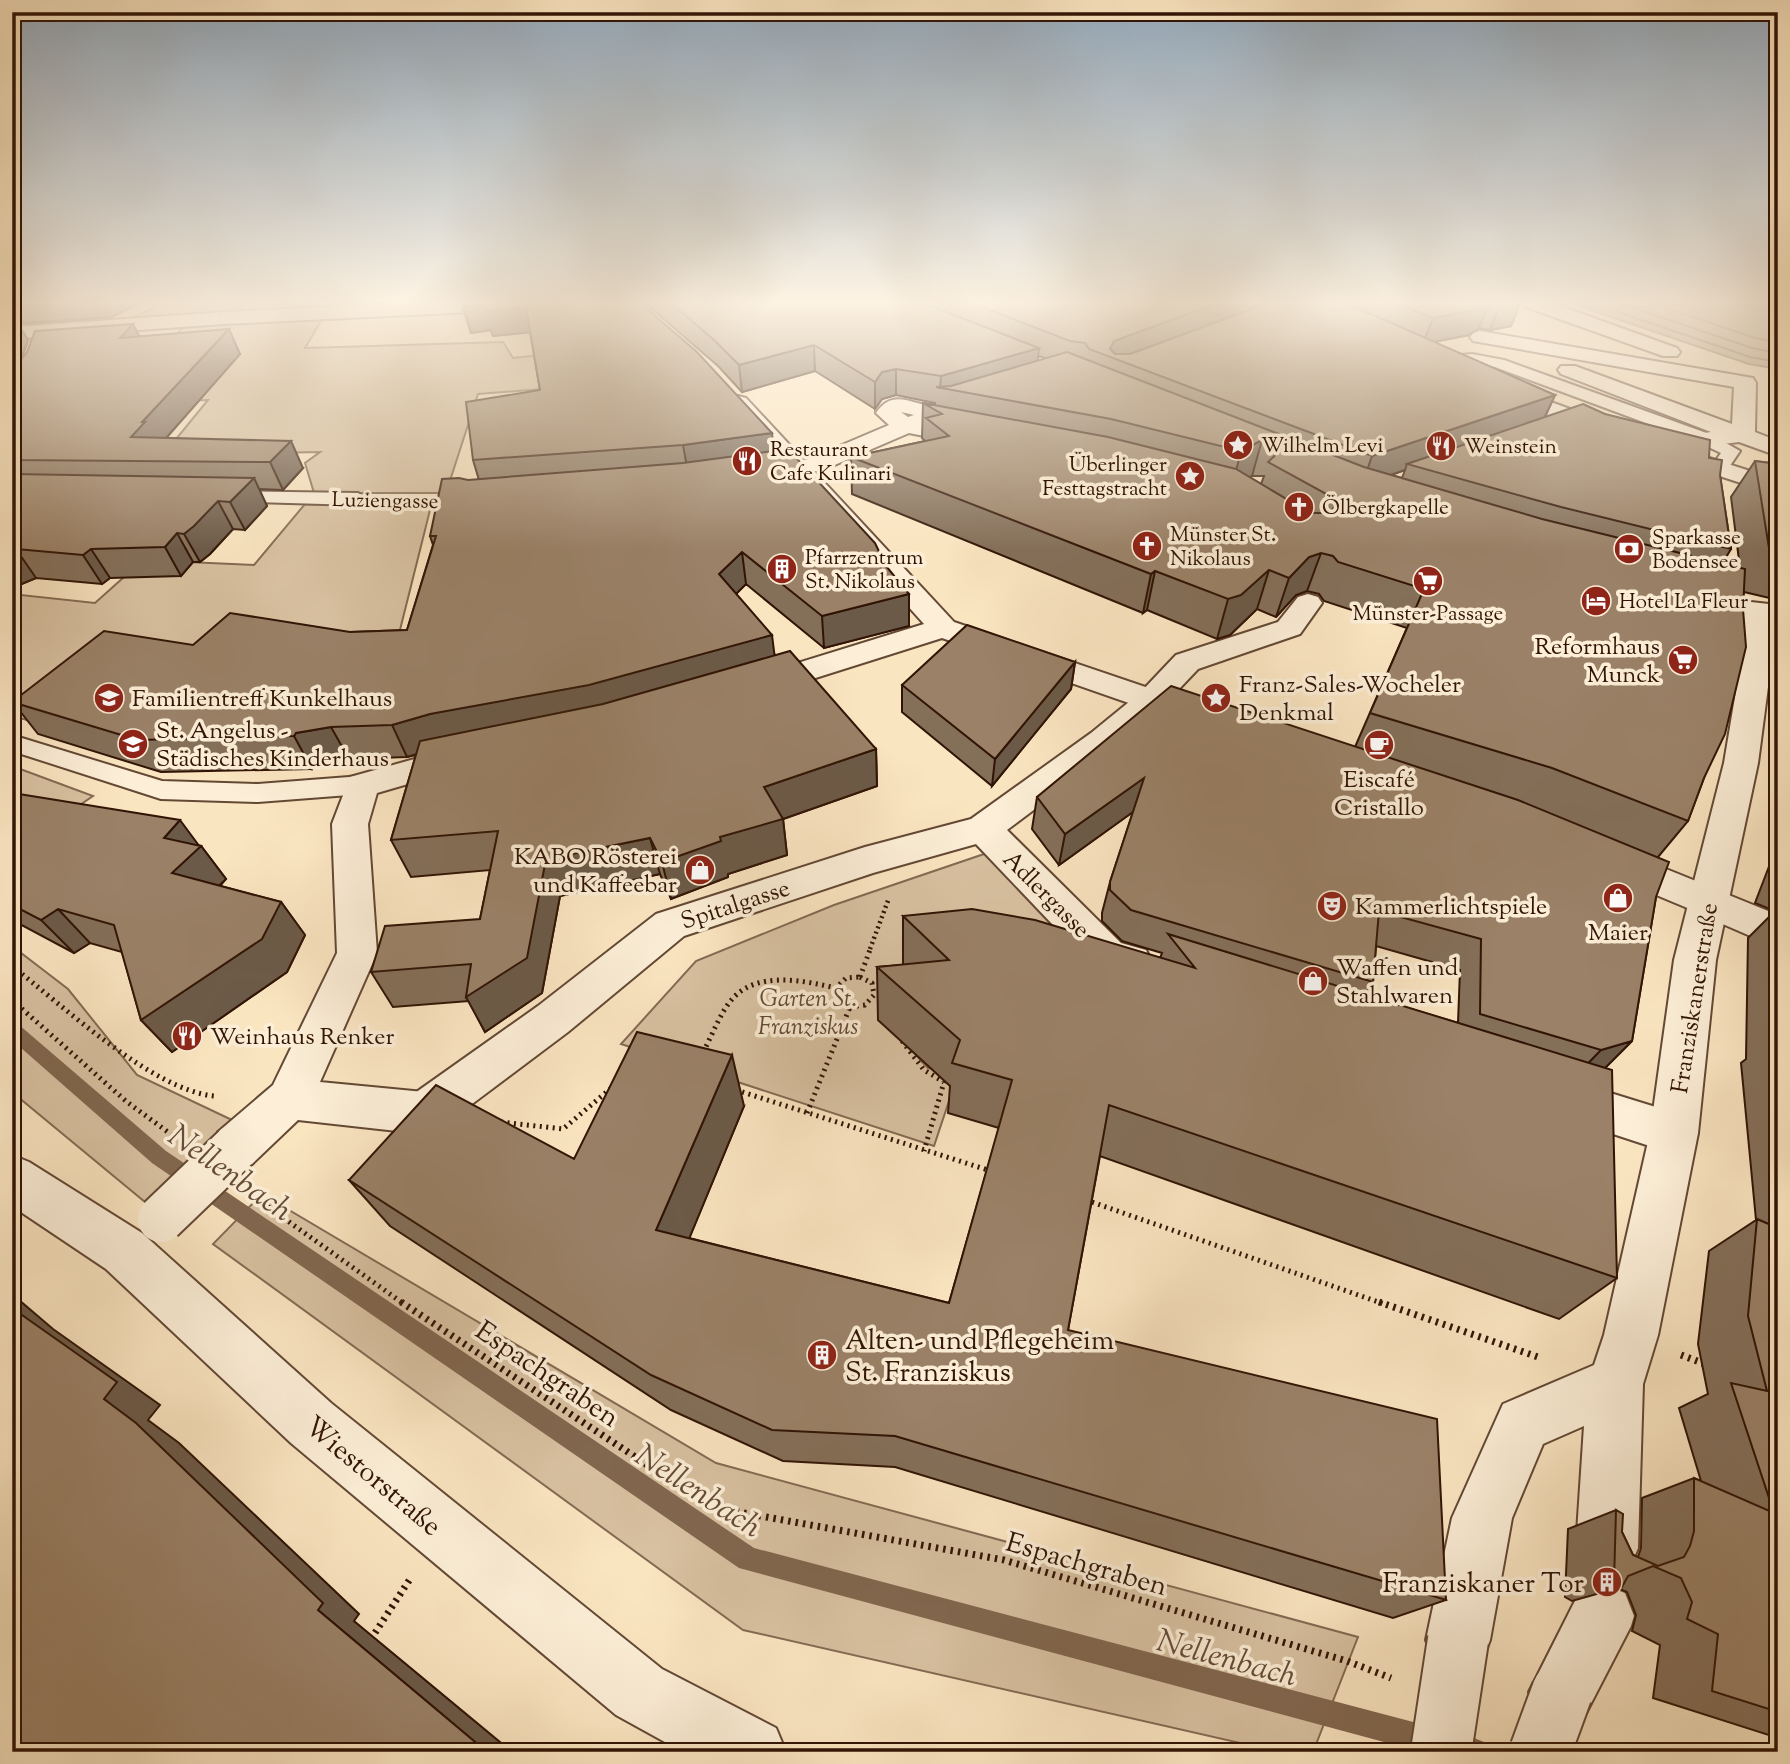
<svg xmlns="http://www.w3.org/2000/svg" width="1790" height="1764" font-family="'Sorts Mill Goudy',serif">
	<rect width="100%" height="100%" fill="#fae5c1"/>
	<filter id="stains"><feTurbulence type="fractalNoise" baseFrequency=".00286" numOctaves="4"/><feColorMatrix values="0 0 0 0 .2 0 0 0 0 .09 0 0 0 0 .02 0 0 0 .5 -.17"/></filter>
	<radialGradient id="worn" r=".72"><stop offset=".6" stop-color="#630" stop-opacity="0"/><stop offset="1" stop-color="#630" stop-opacity=".3"/></radialGradient>
	<path fill="#d8c1a1" stroke="#846a53" stroke-width="2" d="M 163,303 L 435,303 L 129,320 Z
		M 322,319 L 305,348 L 503,342 L 513,358 L 583,350 L 593,385 L 478,394 L 446,493 L 314,493 L 305,463 L 320,452 L 163,455 L 208,400 L 130,402 L 183,326 Z
		M 305,504 L 431,506 L 393,658 L 42,724 L 12,716 L 12,594 L 95,603 L 143,560 L 254,565 Z
		M 12,766 L 93,796 L 12,851 Z
		M 990,852 L 1084,954 L 896,1021 L 920,1060 L 928,1068 L 958,1074 L 934,1146 L 621,1044 L 696,961 L 834,905 Z
		M 12,946 L 68,989 L 137,1075 L 232,1120 L 233,1144 L 151,1207 L 12,1092 Z
		M 262,1194 L 716,1463 L 1358,1637 L 1313,1752 L 1280,1752 L 743,1630 L 213,1244 Z"/>
	<path fill="#b69e81" stroke="#81674f" stroke-width="2" d="M 1570,303 L 1778,303 L 1778,369 L 1749,364 Z"/>
	<g fill="none" stroke-linecap="round" stroke-linejoin="round">
		<path stroke="#745943" stroke-width="2" d="M 1592,303 L 1750,357 L 1778,362
			M 1619,303 L 1752,348 L 1778,353
			M 1652,303 L 1755,338 L 1778,342"/>
		<path fill="#81674f" fill-rule="evenodd" d="M 12,1022 L 18,1024 L 166,1151 L 754,1548 L 1474,1738 L 1484,1742 L 1488,1752 L 1421,1752 L 739,1568 L 152,1163 L 12,1040 Z"/>
		<path stroke="#664b37" stroke-width="2" stroke-dasharray="4.5 3.5" stroke-linecap="butt" d="M 1586,303 L 1603,306 L 1778,305
			M 1748,307 L 1778,311"/>
		<g stroke="#634834" stroke-width="4">
			<path id="service" d="M 1472,354 L 1504,360 L 1712,435 L 1740,451 L 1725,473 L 1713,473 L 1710,469 L 1721,453 L 1700,443 L 1495,367 L 1472,362 L 1457,363 L 1446,372 L 1438,367 L 1448,356 Z
				M 225,491 L 358,493 L 367,499 L 358,505 L 219,501 L 216,497 Z
				M 12,735 L 162,781 L 258,784 L 362,776 L 371,779 L 375,785 L 371,791 L 362,794 L 258,802 L 161,799 L 12,751 Z"/>
		</g>
		<g stroke="#634834" stroke-width="4">
			<path id="pedestrian" d="M 1524,303 L 1552,303 L 1677,348 L 1680,352 L 1677,356 L 1663,356 L 1526,307 Z
				M 1480,331 L 1753,378 L 1756,383 L 1755,432 L 1778,441 L 1778,456 L 1739,442 L 1706,446 L 1698,444 L 1694,439 L 1698,434 L 1711,432 L 1561,374 L 1558,370 L 1561,366 L 1575,366 L 1732,424 L 1734,387 L 1473,341 L 1470,337 L 1473,333 Z
				M 973,396 L 981,398 L 984,403 L 981,408 L 941,420 L 934,418 L 931,424 L 982,434 L 986,439 L 982,444 L 974,446 L 909,433 L 823,470 L 759,480 L 750,478 L 747,473 L 750,468 L 809,459 L 889,425 L 876,413 C 895,385 915,409 941,406 C 952,405 963,399 973,396 ZM 901,412 L 914,415 L 908,417 Z
				M 1308,594 L 1318,597 L 1322,603 L 1300,634 L 1198,669 L 1162,707 L 1115,749 L 1007,830 L 1121,943 L 1146,950 L 1152,962 L 1146,974 L 1131,978 L 1092,966 L 976,844 L 873,873 L 684,936 L 568,1032 L 440,1128 L 424,1134 L 408,1128 L 401,1113 L 408,1098 L 538,1006 L 656,914 L 865,847 L 971,819 L 1091,733 L 1140,693 L 1176,655 L 1278,622 L 1298,597 Z
				M 1709,887 L 1778,915 L 1778,948 L 1695,912 L 1689,902 L 1695,892 Z
				M 1562,1078 L 1691,1118 L 1698,1133 L 1691,1148 L 1674,1154 L 1546,1112 L 1539,1098 L 1546,1084 Z"/>
		</g>
		<g stroke="#634834" stroke-width="4">
			<path id="minor" d="M 409,303 L 543,303 L 534,309 L 224,324 L 12,339 L 12,327 L 224,312 Z
				M 1499,383 L 1614,425 L 1617,430 L 1614,435 L 1598,435 L 1491,394 L 1488,389 L 1491,384 Z
				M 738,396 L 746,398 L 954,622 L 1216,711 L 1220,718 L 1216,725 L 1204,728 L 1192,725 L 942,638 L 768,693 L 757,696 L 746,693 L 741,686 L 746,679 L 924,624 L 730,408 L 727,403 L 730,398 Z
				M 1669,445 L 1778,480 L 1778,495 L 1661,457 L 1657,452 L 1661,447 Z
				M 461,746 L 473,749 L 478,757 L 473,765 L 377,793 L 368,824 L 377,953 L 320,1082 L 424,1092 L 440,1098 L 447,1113 L 440,1128 L 424,1134 L 298,1120 L 252,1164 L 235,1170 L 218,1164 L 211,1148 L 218,1132 L 273,1085 L 337,953 L 332,824 L 350,777 Z
				M 1614,848 L 1723,892 L 1729,902 L 1723,912 L 1709,917 L 1601,872 L 1595,862 L 1601,852 Z"/>
		</g>
		<g stroke="#634834" stroke-width="4">
			<path id="tertiary" d="M 1751,602 L 1778,605 L 1778,623 L 1768,622 L 1773,649 L 1758,763 L 1716,960 L 1698,1133 L 1658,1335 L 1643,1384 L 1638,1548 L 1629,1570 L 1607,1579 L 1585,1570 L 1576,1548 L 1584,1426 L 1543,1444 L 1512,1518 L 1490,1640 L 1481,1663 L 1458,1672 L 1435,1663 L 1426,1640 L 1452,1518 L 1503,1404 L 1594,1365 L 1604,1335 L 1650,1133 L 1674,960 L 1724,763 L 1743,649 L 1736,611 L 1741,605 Z
				M 12,1155 L 29,1162 L 142,1233 L 331,1403 L 662,1669 L 776,1728 L 786,1752 L 683,1752 L 616,1715 L 291,1443 L 106,1269 L 12,1206 Z
				M 1602,1584 L 1625,1593 L 1634,1616 L 1631,1626 L 1585,1715 L 1562,1725 L 1539,1715 L 1529,1692 L 1579,1593 Z"/>
		</g>
		<path stroke="#311405" stroke-width="3.5" stroke-dasharray="1 2.5" stroke-linecap="butt" d="M 395,500 L 442,501"/>
		<path stroke="#311405" stroke-width="4.5" stroke-dasharray="2 3.5" stroke-linecap="butt" d="M 870,949 L 889,898"/>
		<path stroke="#311405" stroke-width="5" stroke-dasharray="2 4.5" stroke-linecap="butt" d="M 12,966 C 62,1005 152,1090 214,1096
			M 860,977 L 871,947
			M 860,977 L 872,983 L 874,995 L 865,1005 L 850,1007 L 839,1000 L 836,988 L 846,978 Z
			M 12,1000 L 127,1102 L 172,1135
			M 902,1041 L 924,1070 L 944,1082 L 924,1151
			M 703,1052 C 712,1036 718,1018 729,1003 C 753,970 801,980 836,988
			M 736,1090 L 991,1171
			M 807,1113 L 850,1007
			M 501,1122 L 563,1129 L 610,1089
			M 257,1199 L 404,1304
			M 1086,1200 L 1384,1304"/>
		<path stroke="#311405" stroke-width="7" stroke-dasharray="2.5 5" stroke-linecap="butt" d="M 401,1302 L 711,1507 L 1004,1560 L 1347,1661 L 1391,1678
			M 1379,1302 L 1538,1357
			M 1681,1355 L 1705,1364
			M 371,1639 L 410,1579"/>
		<use href="#service" fill="#fceed7" fill-rule="evenodd"/>
		<use href="#pedestrian" fill="#fceed7" fill-rule="evenodd"/>
		<use href="#minor" fill="#fceed7" fill-rule="evenodd"/>
		<use href="#tertiary" fill="#fceed7" fill-rule="evenodd"/>
		<g stroke="#634834" stroke-width="50" stroke-linecap="butt">
			<path id="minor-bridge" d="M 161,1219 L 235,1148"/>
		</g>
		<g stroke="#634834" stroke-width="64" stroke-linecap="butt">
			<path id="tertiary-bridge" d="M 1441,1752 L 1458,1640
				M 1540,1752 L 1562,1692"/>
		</g>
		<use href="#minor-bridge" stroke="#fceed7" stroke-width="46"/>
		<use href="#tertiary-bridge" stroke="#fceed7" stroke-width="60"/>
	</g>
	<path fill="#846f59" stroke="#311405" stroke-width="2" fill-rule="evenodd" d="M 12,303 L 140,303 L 112,317 L 18,324 L 28,340 L 21,361 L 139,336 L 240,354 L 166,438 L 303,468 L 283,490 L 259,489 L 267,506 L 245,530 L 233,529 L 210,554 L 200,562 L 193,562 L 181,576 L 110,578 L 102,584 L 36,578 L 12,588 Z
		M 461,303 L 640,303 L 774,450 L 909,626 L 824,648 L 746,584 L 736,594 L 775,655 L 876,749 L 877,786 L 783,819 L 787,855 L 728,874 L 728,877 L 671,899 L 660,874 L 560,896 L 542,993 L 485,1032 L 469,1001 L 393,1007 L 371,972 L 480,919 L 490,870 L 411,877 L 391,840 L 416,755 L 407,757 L 349,759 L 314,765 L 312,769 L 161,772 L 38,734 L 12,701 L 193,645 L 350,632 L 407,630 L 433,545 L 430,536 L 468,480 L 479,480 L 473,460 L 540,390 L 530,332 L 493,336 L 491,330 L 471,333 Z
		M 645,303 L 1520,303 L 1511,326 L 1490,330 L 1479,328 L 1469,335 L 1433,342 L 1555,395 L 1545,417 L 1605,414 L 1709,458 L 1720,475 L 1731,549 L 1722,564 L 1740,568 L 1731,497 L 1755,461 L 1778,464 L 1778,600 L 1744,592 L 1704,778 L 1688,821 L 1658,857 L 1656,897 L 1632,1041 L 1605,1068 L 1617,1278 L 1559,1319 L 1100,1156 L 1068,1330 L 1446,1600 L 1393,1618 L 895,1467 L 783,1461 L 671,1410 L 390,1226 L 349,1180 L 574,1159 L 744,1106 L 689,1238 L 949,1303 L 999,1128 L 948,1113 L 950,1086 L 878,1020 L 877,967 L 903,965 L 903,916 L 1160,958 L 1162,953 L 1122,941 L 1102,921 L 1102,913 L 1110,882 L 1133,812 L 1059,865 L 1032,829 L 1037,797 L 1355,747 L 1407,628 L 1324,601 L 1319,594 L 1307,591 L 1296,595 L 1276,617 L 1257,609 L 1230,635 L 1217,639 L 1147,610 L 1143,613 L 852,494 L 851,457 L 925,441 L 922,438 L 923,403 L 935,405 L 935,403 L 896,395 L 882,399 L 875,409 L 815,371 L 742,392 L 718,366 ZM 1038,356 L 1045,358 L 1038,361 ZM 1405,470 L 1402,478 L 1391,475 ZM 1252,476 L 1264,476 L 1261,484 L 1249,477 ZM 1376,946 L 1460,970 L 1458,1023 L 1365,995 L 1373,982 Z
		M 1075,662 L 1071,689 L 992,786 L 902,712 L 902,685 Z
		M 12,798 L 201,846 L 226,879 L 220,886 L 281,902 L 305,935 L 287,972 L 172,1052 L 141,1020 L 122,952 L 90,943 L 74,953 L 12,920 Z
		M 1778,843 L 1778,1738 L 1653,1698 L 1660,1645 L 1632,1631 L 1636,1615 L 1627,1592 L 1618,1588 L 1572,1601 L 1565,1597 L 1568,1529 L 1616,1510 L 1622,1532 L 1633,1555 L 1638,1557 L 1641,1548 L 1642,1498 L 1694,1478 L 1701,1481 L 1679,1408 L 1708,1394 L 1698,1344 L 1709,1251 L 1756,1220 L 1741,1063 L 1746,1059 L 1748,938 L 1775,911 L 1755,903 Z"/>
	<path fill="#6c5a48" stroke="#311405" stroke-width="2" d="M 21,303 L 140,303 L 112,317 L 24,323 L 13,304 Z
		M 1217,303 L 1277,303 L 1125,362 L 1110,349 L 1114,341 Z
		M 1489,303 L 1479,328 L 1469,335 L 1423,344 L 1433,318 Z
		M 1490,303 L 1520,303 L 1511,326 L 1490,330 L 1500,305 Z
		M 485,304 L 526,307 L 532,332 L 493,336 L 491,330 L 471,333 L 464,307 Z
		M 13,316 L 28,340 L 12,384 L 12,319 Z
		M 133,324 L 146,349 L 120,338 Z
		M 229,329 L 240,354 L 159,446 L 131,437 L 142,422 Z
		M 814,345 L 815,371 L 742,392 L 739,365 Z
		M 1039,348 L 1036,375 L 940,388 L 941,376 Z
		M 896,369 L 896,395 L 882,399 L 875,409 L 875,382 L 882,372 Z
		M 1555,395 L 1542,423 L 1407,464 L 1405,470 L 1362,485 L 1372,456 Z
		M 772,433 L 775,461 L 688,473 L 683,445 Z
		M 1262,440 L 1252,476 L 1232,487 L 1241,451 Z
		M 291,441 L 303,468 L 283,490 L 270,462 Z
		M 254,478 L 267,506 L 245,530 L 230,502 Z
		M 218,501 L 233,529 L 210,554 L 200,562 L 184,534 Z
		M 177,533 L 193,562 L 181,576 L 165,547 Z
		M 16,549 L 36,578 L 12,588 L 12,550 Z
		M 91,549 L 110,578 L 102,584 L 83,555 Z
		M 742,552 L 746,584 L 724,606 L 719,574 Z
		M 1321,553 L 1307,591 L 1296,595 L 1276,617 L 1289,578 L 1309,557 Z
		M 1269,570 L 1257,609 L 1230,635 L 1217,639 L 1228,599 Z
		M 1155,571 L 1147,610 L 1143,613 L 1151,574 Z
		M 909,594 L 909,626 L 824,648 L 822,616 Z
		M 772,635 L 776,667 L 444,746 L 407,757 L 392,725 L 430,714 Z
		M 1075,662 L 1071,689 L 992,786 L 995,759 Z
		M 331,727 L 349,759 L 314,765 L 312,769 L 294,736 L 296,733 Z
		M 876,749 L 877,786 L 783,819 L 787,855 L 728,874 L 728,877 L 671,899 L 662,862 L 720,837 L 764,787 Z
		M 1144,778 L 1137,809 L 1059,865 L 1065,834 Z
		M 180,820 L 200,847 L 201,846 L 226,879 L 198,906 L 172,873 L 164,838 Z
		M 650,838 L 660,874 L 560,896 L 542,993 L 485,1032 L 466,997 L 546,859 Z
		M 281,902 L 305,935 L 287,972 L 172,1052 L 141,1020 Z
		M 58,909 L 90,943 L 74,953 L 41,920 Z
		M 1632,1041 L 1603,1070 L 1573,1079 L 1601,1050 Z
		M 732,1055 L 744,1106 L 675,1273 L 656,1230 Z
		M 12,1294 L 53,1329 L 160,1405 L 148,1420 L 179,1443 L 359,1614 L 354,1621 L 512,1752 L 487,1752 L 318,1610 L 12,1308 Z"/>
	<path fill="#9a8167" stroke="#311405" stroke-width="2" d="M 462,303 L 640,303 L 696,351 L 772,433 L 683,445 L 473,460 L 466,402 L 540,390 L 526,307 L 486,311 L 485,304 L 464,307 Z
		M 671,303 L 923,303 L 1039,348 L 941,376 L 896,369 L 882,372 L 875,382 L 814,345 L 739,365 L 714,340 Z
		M 972,303 L 1217,303 L 1114,341 L 1110,349 L 1115,354 L 1130,354 L 1268,303 L 1346,303 L 1555,395 L 1372,456 L 1089,349 L 1085,343 L 1070,341 Z
		M 1396,303 L 1489,303 L 1479,309 L 1433,318 Z
		M 133,324 L 120,338 L 229,329 L 142,422 L 145,422 L 131,437 L 291,441 L 270,462 L 12,460 L 12,372 L 27,352 L 35,331 Z
		M 1067,352 L 1364,467 L 1542,519 L 1745,569 L 1743,609 L 1746,647 L 1725,734 L 1704,778 L 1688,821 L 1552,768 L 1370,713 L 1424,589 L 1338,562 L 1333,556 L 1321,553 L 1309,557 L 1289,578 L 1269,570 L 1241,595 L 1228,599 L 1155,571 L 1151,574 L 851,457 L 949,436 L 926,418 L 942,414 L 923,403 L 1108,437 L 1236,469 L 1310,513 L 1330,513 L 1335,506 L 1330,496 L 1268,462 L 1283,448 L 1278,440 L 1262,440 L 1241,451 L 1111,419 L 936,387 L 951,386 Z
		M 1583,404 L 1605,414 L 1710,440 L 1709,458 L 1722,460 L 1720,475 L 1731,549 L 1561,507 L 1407,464 Z
		M 788,449 L 875,543 L 886,566 L 909,594 L 822,616 L 742,552 L 719,574 L 772,635 L 589,685 L 430,714 L 392,725 L 331,727 L 296,733 L 294,736 L 138,740 L 12,702 L 104,631 L 193,645 L 230,613 L 350,632 L 407,630 L 436,536 L 430,536 L 442,479 L 459,478 L 468,480 L 683,463 Z
		M 1755,461 L 1778,464 L 1778,555 L 1770,554 Z
		M 12,474 L 254,478 L 230,502 L 218,501 L 194,526 L 184,534 L 177,533 L 165,547 L 91,549 L 83,555 L 16,549 L 12,550 Z
		M 967,625 L 1075,662 L 995,759 L 902,685 Z
		M 790,651 L 876,749 L 764,787 L 783,819 L 720,837 L 721,841 L 662,862 L 650,838 L 546,859 L 527,958 L 466,997 L 471,964 L 371,972 L 385,926 L 480,919 L 498,831 L 391,840 L 420,741 L 603,704 Z
		M 1171,686 L 1518,800 L 1669,862 L 1656,897 L 1632,1041 L 1601,1050 L 1480,1014 L 1481,939 L 1379,911 L 1373,982 L 1131,910 L 1110,890 L 1110,882 L 1144,778 L 1065,834 L 1037,797 Z
		M 19,794 L 180,820 L 164,838 L 201,846 L 172,873 L 281,902 L 262,939 L 141,1020 L 114,925 L 58,909 L 41,920 L 12,905 L 12,798 Z
		M 972,909 L 1035,920 L 1195,968 L 1168,934 L 1612,1070 L 1617,1278 L 1109,1105 L 1068,1330 L 1437,1419 L 1446,1600 L 895,1436 L 772,1430 L 651,1375 L 349,1180 L 436,1085 L 574,1159 L 637,1032 L 732,1055 L 656,1230 L 949,1303 L 1012,1080 L 952,1063 L 960,1040 L 877,967 L 949,960 L 903,916 Z
		M 1757,1219 L 1778,1228 L 1778,1712 L 1712,1691 L 1718,1634 L 1687,1619 L 1692,1602 L 1681,1578 L 1653,1566 L 1628,1576 L 1622,1587 L 1614,1583 L 1616,1510 L 1623,1514 L 1622,1532 L 1633,1555 L 1658,1566 L 1684,1557 L 1690,1546 L 1694,1531 L 1694,1478 L 1774,1513 L 1731,1383 L 1767,1391 L 1748,1316 Z
		M 12,1308 L 117,1382 L 104,1399 L 136,1423 L 323,1603 L 318,1610 L 487,1752 L 12,1752 Z"/>
	<linearGradient id="sky" x2="0" y2="1"><stop stop-color="#94abbf"/><stop offset="0.55" stop-color="#fdf3e3"/><stop offset="1" stop-color="#fdf3e3" stop-opacity="0"/></linearGradient>
	<rect width="1790" height="550" fill="url(#sky)"/>
	<defs>
		<g id="sight-disc" transform="scale(1.575)"><circle r="9.5" fill="#8f2418" stroke="#fceed7"/><path d="M0-6L1.8-2.2L6-1.7L2.9 1.2L3.7 5.4L0 3.3L-3.7 5.4L-2.9 1.2L-6-1.7L-1.8-2.2Z" fill="#fff"/></g>
		<g id="restaurant-disc" transform="scale(1.575)"><circle r="9.5" fill="#8f2418" stroke="#fceed7"/><path d="M-5-6h1v4h1v-4h1v4h1v-4h1v5L-1.5 .5V6h-2V.5L-5-1ZM5-6V6H3V1.5H1.5Q1.5-4 5-6Z" fill="#fff"/></g>
		<g id="church-disc" transform="scale(1.575)"><circle r="9.5" fill="#8f2418" stroke="#fceed7"/><path d="M-1.2-6h2.4v3.5h3.3v2.4h-3.3V6h-2.4V-.1h-3.3v-2.4h3.3Z" fill="#fff"/></g>
		<g id="bank-disc" transform="scale(1.575)"><circle r="9.5" fill="#8f2418" stroke="#fceed7"/><path d="M-6-4H6V4H-6ZM0-2.3a2.3 2.3 0 1 0 0 4.6a2.3 2.3 0 1 0 0-4.6Z" fill="#fff"/></g>
		<g id="building-disc" transform="scale(1.575)"><circle r="9.5" fill="#8f2418" stroke="#fceed7"/><path d="M-4-6H4V6H1V3H-1V6H-4ZM-2.5-4.3h1.7v1.8h-1.7ZM.8-4.3h1.7v1.8H.8ZM-2.5-1h1.7V.8h-1.7ZM.8-1h1.7V.8H.8Z" fill="#fff"/></g>
		<g id="supermarket-disc" transform="scale(1.575)"><circle r="9.5" fill="#8f2418" stroke="#fceed7"/><path d="M-6-5.5h2.5l.6 2H6L4.5 2H-2.5L-4.4-4H-6ZM-1.5 3.2a1.3 1.3 0 1 0 .1 0ZM3 3.2a1.3 1.3 0 1 0 .1 0Z" fill="#fff"/></g>
		<g id="hotel-disc" transform="scale(1.575)"><circle r="9.5" fill="#8f2418" stroke="#fceed7"/><path d="M-6-4.5h1.5V1H6V5H4.5V3h-9V5H-6ZM-4 0a1.8 1.8 0 1 1 3.6 0ZM.5 0V-2.5h3Q6-2.5 6 0Z" fill="#fff"/></g>
		<g id="school-disc" transform="scale(1.575)"><circle r="9.5" fill="#8f2418" stroke="#fceed7"/><path d="M0-5L7-2L0 1L-7-2ZM-4 1L0 2.5L4 1V4Q0 6-4 4Z" fill="#fff"/></g>
		<g id="cafe-disc" transform="scale(1.575)"><circle r="9.5" fill="#8f2418" stroke="#fceed7"/><path d="M-5.5-4.5H6V0H3Q3 3.5 0 3.5H-2.5Q-5.5 3.5-5.5 0ZM3-3.2v2h1.7v-2ZM-6 4.5H4V6H-6Z" fill="#fff"/></g>
		<g id="shop-disc" transform="scale(1.575)"><circle r="9.5" fill="#8f2418" stroke="#fceed7"/><path d="M-5-2.5h2.3a2.7 3.5 0 0 1 5.4 0H5L5.5 6h-11ZM-1.5-2.5h3a1.5 2.3 0 0 0-3 0Z" fill="#fff"/></g>
		<g id="theatre-disc" transform="scale(1.575)"><circle r="9.5" fill="#8f2418" stroke="#fceed7"/><path d="M-5-5.5Q0-4 5-5.5V0Q5 5 0 6Q-5 5-5 0ZM-3.3-2.5H-1v1.5H-3.3ZM1-2.5H3.3v1.5H1ZM-2.8 1Q0 5.5 2.8 1Z" fill="#fff"/></g>
	</defs>
	<g fill-rule="evenodd">
		<use href="#sight-disc" x="1238" y="445"/>
		<use href="#restaurant-disc" x="1441" y="446"/>
		<use href="#restaurant-disc" x="747" y="461"/>
		<use href="#sight-disc" x="1190" y="476"/>
		<use href="#church-disc" x="1299" y="507"/>
		<use href="#church-disc" x="1147" y="546"/>
		<use href="#bank-disc" x="1629" y="549"/>
		<use href="#building-disc" x="782" y="569"/>
		<use href="#supermarket-disc" x="1428" y="581"/>
		<use href="#hotel-disc" x="1596" y="601"/>
		<use href="#supermarket-disc" x="1683" y="660"/>
		<use href="#school-disc" x="109" y="698"/>
		<use href="#sight-disc" x="1216" y="698"/>
		<use href="#school-disc" x="133" y="744"/>
		<use href="#cafe-disc" x="1379" y="745"/>
		<use href="#shop-disc" x="700" y="870"/>
		<use href="#shop-disc" x="1618" y="898"/>
		<use href="#theatre-disc" x="1332" y="906"/>
		<use href="#shop-disc" x="1313" y="981"/>
		<use href="#restaurant-disc" x="187" y="1036"/>
		<use href="#building-disc" x="822" y="1355"/>
		<use href="#building-disc" x="1607" y="1582"/>
	</g>
	<g text-anchor="middle" stroke-width="7" stroke-linejoin="round" paint-order="stroke">
		<g font-size="21" fill="#311405" stroke="#fceed7" text-anchor="start">
			<text x="1261" y="452">Wilhelm Levi</text>
			<text x="1464" y="453">Weinstein</text>
			<text x="770" y="456">Restaurant<tspan x="770" dy="24">Cafe Kulinari</tspan></text>
			<text x="1167" y="471" text-anchor="end">Überlinger<tspan x="1167" dy="24">Festtagstracht</tspan></text>
			<text x="1322" y="514">Ölbergkapelle</text>
			<text x="1170" y="541">Münster St.<tspan x="1170" dy="24">Nikolaus</tspan></text>
			<text x="1652" y="544">Sparkasse<tspan x="1652" dy="24">Bodensee</tspan></text>
			<text x="805" y="564">Pfarrzentrum<tspan x="805" dy="24">St. Nikolaus</tspan></text>
			<text x="1619" y="608">Hotel La Fleur</text>
			<text x="1428" y="620" text-anchor="middle">Münster-Passage</text>
		</g>
		<g font-size="21" fill="#311405" stroke="#fceed7">
			<text transform="translate(385 500) rotate(1)" y="7">Luziengasse</text>
		</g>
		<g font-size="24" fill="#311405" stroke="#fceed7" text-anchor="start">
			<text x="1660" y="654" text-anchor="end">Reformhaus<tspan x="1660" dy="28">Munck</tspan></text>
			<text x="1239" y="692">Franz-Sales-Wocheler<tspan x="1239" dy="28">Denkmal</tspan></text>
			<text x="132" y="706">Familientreff Kunkelhaus</text>
			<text x="156" y="738">St. Angelus -<tspan x="156" dy="28">Städisches Kinderhaus</tspan></text>
			<text x="1379" y="787" text-anchor="middle">Eiscafé<tspan x="1379" dy="28">Cristallo</tspan></text>
			<text x="677" y="864" text-anchor="end">KABO Rösterei<tspan x="677" dy="28">und Kaffeebar</tspan></text>
			<text x="1355" y="914">Kammerlichtspiele</text>
			<text x="1618" y="940" text-anchor="middle">Maier</text>
			<text x="1336" y="975">Waffen und<tspan x="1336" dy="28">Stahlwaren</tspan></text>
			<text x="210" y="1044">Weinhaus Renker</text>
		</g>
		<g font-size="24" fill="#311405" stroke="#fceed7">
			<text transform="translate(1047 894) rotate(45)" y="8">Adlergasse</text>
			<text transform="translate(735 904) rotate(-18)" y="8">Spitalgasse</text>
			<text transform="translate(1694 998) rotate(-81)" y="8">Franziskanerstraße</text>
		</g>
		<g font-size="24" font-style="italic" fill="#634834" stroke="#fceed7">
			<text x="808" y="1006">Garten St.<tspan x="808" dy="28">Franziskus</tspan></text>
		</g>
		<g font-size="28" fill="#311405" stroke="#fceed7" text-anchor="start">
			<text x="845" y="1349">Alten- und Pflegeheim<tspan x="845" dy="32">St. Franziskus</tspan></text>
			<text x="1584" y="1592" text-anchor="end">Franziskaner Tor</text>
		</g>
		<g font-size="28" fill="#311405" stroke="#fceed7">
			<text transform="translate(548 1373) rotate(34)" y="10">Espachgraben</text>
			<text transform="translate(374 1475) rotate(40)" y="10">Wiestorstraße</text>
			<text transform="translate(1087 1563) rotate(16)" y="10">Espachgraben</text>
		</g>
		<g font-size="32" font-style="italic" fill="#664b37" stroke="#fceed7">
			<text transform="translate(231 1172) rotate(35)" y="11">Nellenbach</text>
			<text transform="translate(699 1490) rotate(33)" y="11">Nellenbach</text>
			<text transform="translate(1227 1657) rotate(15)" y="11">Nellenbach</text>
		</g>
	</g>
	<rect width="1790" height="1764" fill="none" stroke="#fae5c1" stroke-width="42"/>
	<rect x="14" y="14" width="1762" height="1736" fill="none" stroke="#311405" stroke-width="3.5"/>
	<rect x="21" y="21" width="1748" height="1722" fill="none" stroke="#311405" stroke-width="2"/>
	<rect width="100%" height="100%" filter="url(#stains)"/>
	<rect width="100%" height="100%" fill="url(#worn)"/>
</svg>
